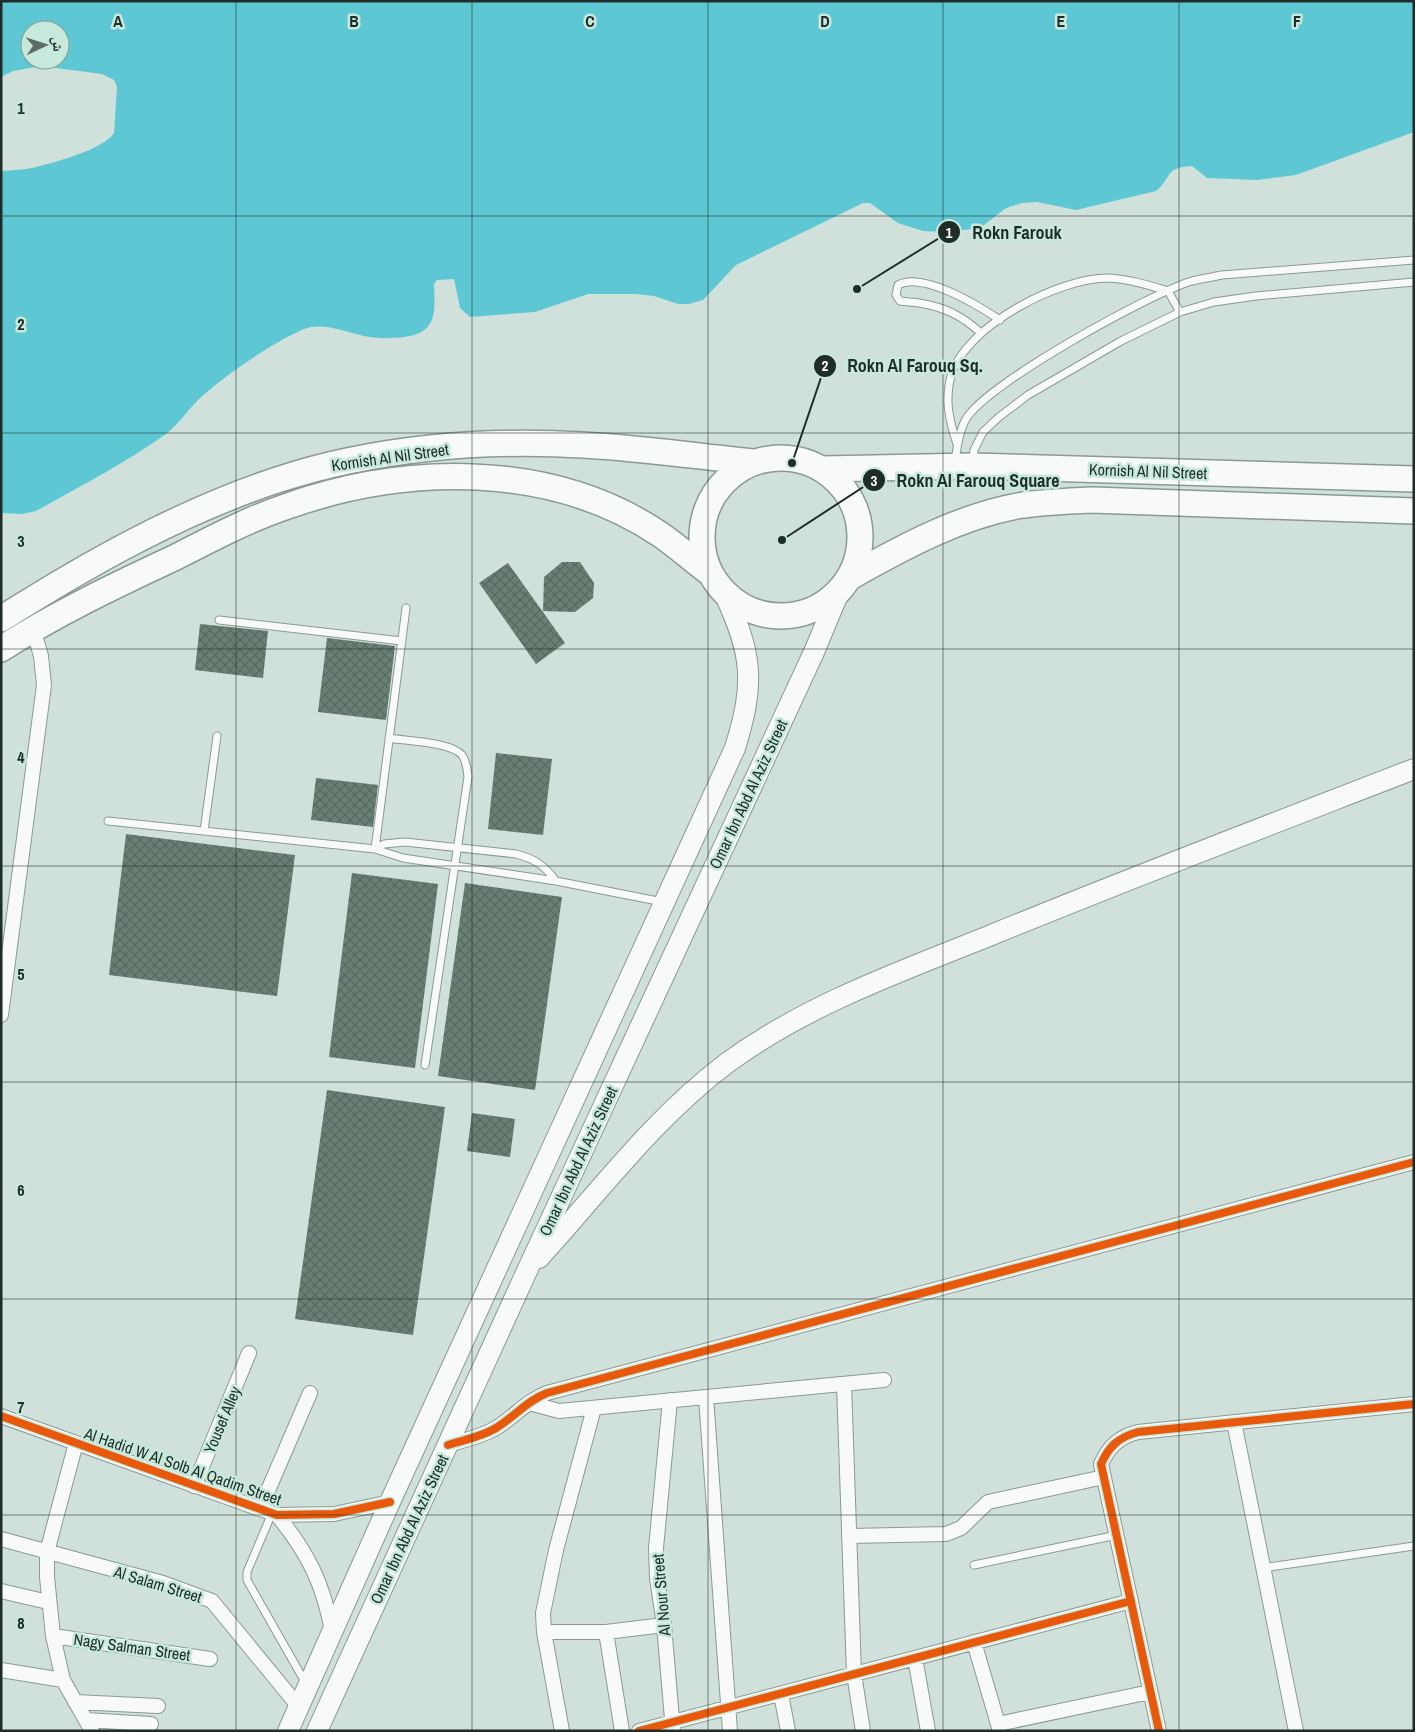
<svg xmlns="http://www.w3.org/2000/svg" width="1415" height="1732" font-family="'Archivo Narrow','Noto Naskh Arabic',sans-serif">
	<defs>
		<pattern id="building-cross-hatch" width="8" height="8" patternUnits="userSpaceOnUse" patternTransform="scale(1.25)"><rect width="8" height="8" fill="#6a8075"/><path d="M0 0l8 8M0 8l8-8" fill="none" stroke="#576960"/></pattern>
	</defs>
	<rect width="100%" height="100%" fill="#cfe1da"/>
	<path fill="#5ec7d4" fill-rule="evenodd" d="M 1,1 L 1414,1 L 1414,132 L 1296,175 L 1257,180 L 1207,178 L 1192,166 C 1163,168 1174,176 1156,191 L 1076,210 L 1037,202 L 1022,203 L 1006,208 L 980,228 L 946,232 L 923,231 L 898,223 L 870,203 L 863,203 L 736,265 L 703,300 L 689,304 L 678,304 L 654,296 L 636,294 L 588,294 L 535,312 L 470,317 L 460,308 L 454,279 L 437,280 L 434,284 C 435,312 438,333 404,337 C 394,338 381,339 370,337 C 350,334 324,321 304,329 C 273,342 221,378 197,401 C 186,412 178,425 166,434 C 124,464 80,486 36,511 L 22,514 L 1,513 L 1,171 C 13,170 25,170 36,167 C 56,162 102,150 114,133 L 117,87 L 114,80 L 102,74 L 41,66 L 13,71 L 1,77 ZM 30,30 L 60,30 L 60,60 L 30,60 Z"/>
	<path fill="url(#building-cross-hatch)" d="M 562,562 L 580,562 L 594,583 L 593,598 L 575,612 L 543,611 L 544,577 Z
		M 508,563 L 565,643 L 536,664 L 479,583 Z
		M 200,624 L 268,631 L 263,678 L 195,670 Z
		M 327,638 L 395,646 L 386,720 L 318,712 Z
		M 496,753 L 552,759 L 543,835 L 488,829 Z
		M 316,778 L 378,785 L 373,827 L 311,820 Z
		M 126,834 L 295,855 L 277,996 L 109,975 Z
		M 352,873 L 438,884 L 415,1068 L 329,1057 Z
		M 465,883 L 562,897 L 535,1090 L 438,1076 Z
		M 327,1090 L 445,1107 L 413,1335 L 295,1319 Z
		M 472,1113 L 515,1119 L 510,1157 L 467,1151 Z"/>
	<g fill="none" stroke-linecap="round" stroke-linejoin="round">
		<g stroke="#8b9994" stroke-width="9">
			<path id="lane" d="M 981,333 C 962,316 945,307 919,303 C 913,302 906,302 900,301 L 896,295 L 898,285 C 923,271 979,306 1000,320
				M 957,444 C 949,420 944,398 952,373 C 968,325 1059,278 1108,278 C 1129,279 1148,285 1168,291 L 1180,312
				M 955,462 C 957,448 959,431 966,419 C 986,384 1151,293 1192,281 C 1201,279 1212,277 1222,275 L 1414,260
				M 973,462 L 974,450 L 983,432 L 999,417 L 1028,395 L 1121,341 L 1180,312 L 1214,302 L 1256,296 L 1414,282
				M 219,620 L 402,641
				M 389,738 C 406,741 451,742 462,755 C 467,762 467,769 468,777 L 425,1065
				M 108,821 L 375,849 L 403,858 L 556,881 L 663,902
				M 204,831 L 217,736
				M 375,849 L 406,608
				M 375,849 L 384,844 L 405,842 L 516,854 C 535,859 544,865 556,881
				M 272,1513 L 247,1572 L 247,1580 L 305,1682
				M 974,1565 L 1117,1535
				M 1262,1568 L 1414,1546"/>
		</g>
		<g stroke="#8b9994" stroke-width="16">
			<path id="street" d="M 1,1015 L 44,685 L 41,656 L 33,628
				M 844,1384 L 854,1674 L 863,1731
				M 706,1397 L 730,1731
				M 670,1400 L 656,1548 L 657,1578 L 664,1625 L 673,1731
				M 529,1403 L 559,1411 L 884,1380
				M 1,1416 L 277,1515 L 334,1514 L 390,1502
				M 1234,1422 L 1296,1731
				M 76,1443 L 47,1552 L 47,1577 L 53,1636 L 63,1680 L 92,1731
				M 448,1445 C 464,1440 481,1437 496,1428 C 514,1417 528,1400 547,1393 L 1414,1162
				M 194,1486 L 249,1353
				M 260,1509 L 310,1393
				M 277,1515 C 308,1553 323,1583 332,1631
				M 849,1536 L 946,1534 L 961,1528 L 988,1502 L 1104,1477
				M 1,1539 L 163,1583 L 212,1601 L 299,1707
				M 1,1591 L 48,1602
				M 544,1632 L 606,1632 L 664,1625
				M 606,1632 L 622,1731
				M 53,1636 L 210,1659
				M 974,1642 L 1000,1731
				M 915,1658 L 928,1731
				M 1,1670 L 63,1680
				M 781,1694 L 788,1731
				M 75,1702 L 158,1706
				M 86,1720 L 151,1724
				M 998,1724 L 1150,1692
				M 562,1731 L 544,1632 L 543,1613 L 556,1550 L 594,1408
				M 639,1731 L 1131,1601
				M 1159,1731 L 1101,1464 C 1109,1446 1119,1437 1138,1432 L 1414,1404"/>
		</g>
		<g stroke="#8b9994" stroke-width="22">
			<path id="secondary" d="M 539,1258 C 600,1191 654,1118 727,1063 C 806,1005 899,972 989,936 C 1130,878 1272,824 1414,769
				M 288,1731 L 390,1502 L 735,748 C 755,683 753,655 724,593
				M 317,1731 L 526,1273 L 814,652 L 839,592"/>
		</g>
		<g stroke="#8b9994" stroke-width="28">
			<path id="highway" d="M702 537a79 79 0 1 1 158 0a79 79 0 1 1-158 0Z
				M 823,469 L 972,466 L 1414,479
				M 850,577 C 903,547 962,515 1023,505 C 1046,502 1069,501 1092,500 L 1414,511
				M 1,619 C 88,564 180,512 277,480 C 374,448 482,439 583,445 C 640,448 696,456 753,462
				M 1,649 C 57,613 116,585 176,557 C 211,539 247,520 285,507 C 405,464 552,461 661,535 C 678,547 694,561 710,573"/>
		</g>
		<use href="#lane" stroke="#f8faf9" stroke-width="7"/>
		<use href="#street" stroke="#f8faf9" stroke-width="14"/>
		<use href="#secondary" stroke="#f8faf9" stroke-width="20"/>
		<use href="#highway" stroke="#f8faf9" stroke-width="25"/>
		<g stroke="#c7e9dc" stroke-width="11">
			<path id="cycleway" d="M 1,1416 L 277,1515 L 334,1514 L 390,1502
				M 448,1445 C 464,1440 481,1437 496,1428 C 514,1417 528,1400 547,1393 L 1414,1162
				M 639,1731 L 1131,1601
				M 1159,1731 L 1101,1464 C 1109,1446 1119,1437 1138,1432 L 1414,1404"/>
		</g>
		<use href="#cycleway" stroke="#e8590c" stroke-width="8"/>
	</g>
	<path fill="none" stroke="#1f2c27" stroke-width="1" stroke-opacity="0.55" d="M 236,1 L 236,1731M 472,1 L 472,1731M 708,1 L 708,1731M 943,1 L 943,1731M 1179,1 L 1179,1731M 1,216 L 1414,216M 1,433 L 1414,433M 1,649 L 1414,649M 1,866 L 1414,866M 1,1082 L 1414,1082M 1,1299 L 1414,1299M 1,1515 L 1414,1515"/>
	<g text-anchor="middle" stroke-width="5" stroke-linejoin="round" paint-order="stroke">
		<g font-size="16" fill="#1f2c27" stroke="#c7e9dc">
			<text transform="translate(390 457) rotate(-8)" y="6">Kornish Al Nil Street</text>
			<text transform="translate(1148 471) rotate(2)" y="6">Kornish Al Nil Street</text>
			<text transform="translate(748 794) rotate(-65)" y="6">Omar Ibn Abd Al Aziz Street</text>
			<text transform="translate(578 1161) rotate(-65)" y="6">Omar Ibn Abd Al Aziz Street</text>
			<text transform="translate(222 1420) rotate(-67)" y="6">Yousef Alley</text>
			<text transform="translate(183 1466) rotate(19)" y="6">Al Hadid W Al Solb Al Qadim Street</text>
			<text transform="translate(409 1529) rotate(-65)" y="6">Omar Ibn Abd Al Aziz Street</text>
			<text transform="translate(158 1584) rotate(17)" y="6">Al Salam Street</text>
			<text transform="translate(661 1595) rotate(-95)" y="6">Al Nour Street</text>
			<text transform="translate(132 1647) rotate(8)" y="6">Nagy Salman Street</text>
		</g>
	</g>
	<g font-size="16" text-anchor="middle" font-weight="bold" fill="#1f2c27" stroke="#c7e9dc" stroke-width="5" stroke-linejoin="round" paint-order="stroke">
		<text x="118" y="27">A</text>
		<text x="354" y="27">B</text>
		<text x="590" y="27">C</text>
		<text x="825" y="27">D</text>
		<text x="1061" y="27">E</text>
		<text x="1297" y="27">F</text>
		<text x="21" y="114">1</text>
		<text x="21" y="330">2</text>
		<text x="21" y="547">3</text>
		<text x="21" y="763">4</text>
		<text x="21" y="980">5</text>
		<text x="21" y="1196">6</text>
		<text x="21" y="1413">7</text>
		<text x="21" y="1629">8</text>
	</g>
	<path fill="none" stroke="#1f2c27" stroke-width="2" d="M857 289L949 232M792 463L825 366M782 540L874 480"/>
	<g fill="#1f2c27" stroke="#c7e9dc" stroke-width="2">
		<circle cx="857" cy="289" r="5"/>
		<circle cx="792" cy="463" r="5"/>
		<circle cx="782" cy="540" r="5"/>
		<circle cx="949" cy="232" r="12"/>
		<circle cx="825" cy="366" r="12"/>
		<circle cx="874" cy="480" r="12"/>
	</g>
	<g font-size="15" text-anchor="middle" font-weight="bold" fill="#fff">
		<text x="949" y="238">1</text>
		<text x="825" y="371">2</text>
		<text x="874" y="486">3</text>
	</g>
	<g font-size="18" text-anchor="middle" font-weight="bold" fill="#1f2c27" stroke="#c7e9dc" stroke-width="5" stroke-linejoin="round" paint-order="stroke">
		<text x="1017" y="239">Rokn Farouk</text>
		<text x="915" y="372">Rokn Al Farouq Sq.</text>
		<text x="978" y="487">Rokn Al Farouq Square</text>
	</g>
	<rect width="1415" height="1732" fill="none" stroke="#1f2c27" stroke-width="5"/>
	<g transform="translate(45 45) rotate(86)"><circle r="24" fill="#c7e9dc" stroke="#849d94"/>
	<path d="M0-4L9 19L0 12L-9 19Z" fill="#5d6b66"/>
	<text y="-8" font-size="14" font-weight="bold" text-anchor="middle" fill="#1f2c27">ش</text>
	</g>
</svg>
